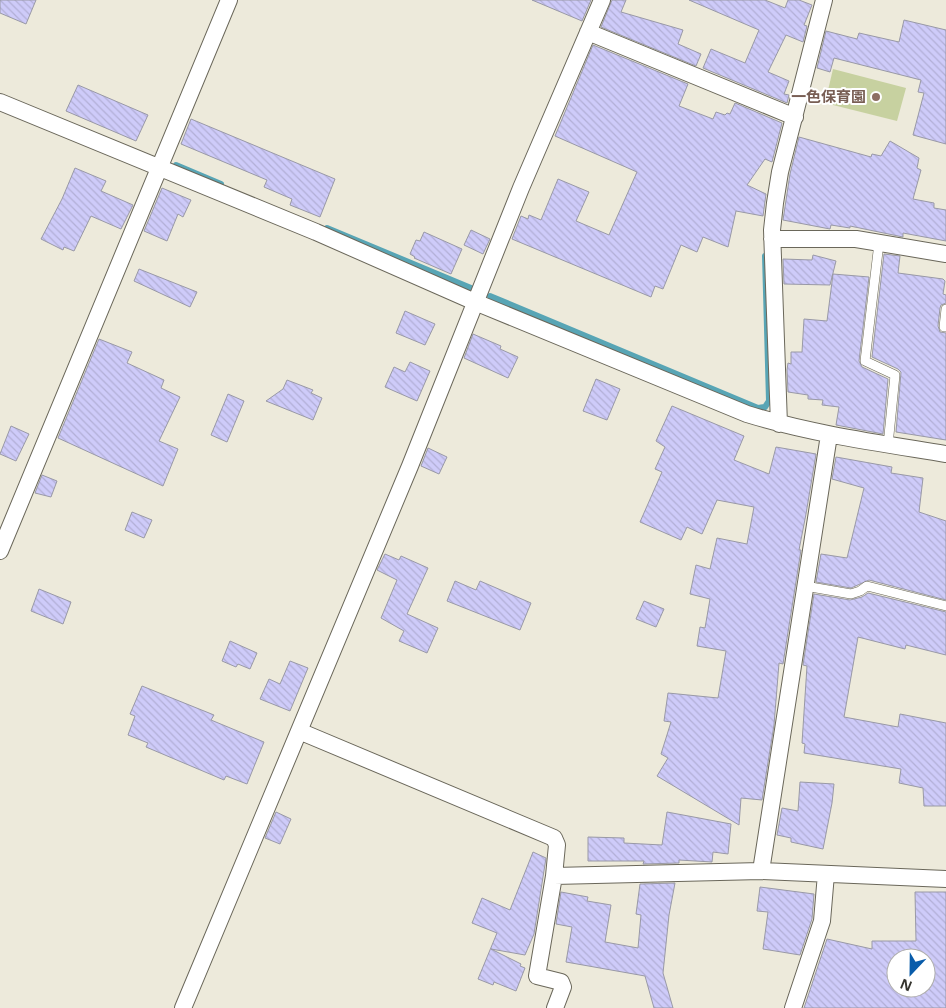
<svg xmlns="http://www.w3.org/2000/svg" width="946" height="1008" font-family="'Noto Sans','Noto Sans JP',sans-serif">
	<defs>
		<pattern id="building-back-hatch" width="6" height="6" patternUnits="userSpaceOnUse" patternTransform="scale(1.25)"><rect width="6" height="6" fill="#cecbf9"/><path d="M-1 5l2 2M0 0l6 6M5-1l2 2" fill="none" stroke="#b2afd6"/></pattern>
	</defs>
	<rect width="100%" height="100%" fill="#edeadb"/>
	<path fill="#c7d1a0" d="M 833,69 L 906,88 L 897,121 L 825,103 Z"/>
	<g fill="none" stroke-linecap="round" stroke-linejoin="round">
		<path stroke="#58a5b5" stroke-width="6" d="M 176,165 L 221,184
			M 327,228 L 471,288
			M 490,296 L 758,408 L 765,407 L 769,401 L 765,256"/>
	</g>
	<path fill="url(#building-back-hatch)" stroke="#9999a6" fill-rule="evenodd" d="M 0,0 L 36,0 L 26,24 L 0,13 Z
		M 532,0 L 591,0 L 582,21 Z
		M 612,0 L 626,0 L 621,12 L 683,30 L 678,44 L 701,54 L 696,66 L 601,27 Z
		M 689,0 L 765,0 L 785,8 L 788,0 L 799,0 L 812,5 L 804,25 L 807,26 L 803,42 L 786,35 L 768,72 L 789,81 L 784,94 L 789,95 L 787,103 L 703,68 L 711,49 L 745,63 L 759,30 Z
		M 904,20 L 946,30 L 946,144 L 913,135 L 924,93 L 918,92 L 921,80 L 834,58 L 830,72 L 817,68 L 826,31 L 857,39 L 859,33 L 899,42 Z
		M 593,45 L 688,84 L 679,106 L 713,119 L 716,112 L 725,115 L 727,113 L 730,114 L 735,103 L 782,123 L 772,162 L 765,159 L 747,185 L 766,194 L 763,216 L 736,211 L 728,247 L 703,237 L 697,252 L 681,245 L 663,289 L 655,286 L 651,297 L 512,239 L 521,216 L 528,219 L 529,215 L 541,220 L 558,179 L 589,192 L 576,221 L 609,235 L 637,172 L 555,136 Z
		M 78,85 L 148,115 L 136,141 L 66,111 Z
		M 191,119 L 335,179 L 320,217 L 290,205 L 292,199 L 264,187 L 267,180 L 181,144 Z
		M 799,137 L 871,157 L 872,154 L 881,156 L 890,141 L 919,158 L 917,168 L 921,170 L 913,199 L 934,203 L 934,208 L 946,210 L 946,241 L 903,233 L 903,237 L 850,226 L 850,228 L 831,225 L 830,229 L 783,220 L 790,174 Z
		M 75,168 L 106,181 L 101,191 L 133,205 L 121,229 L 91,216 L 74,251 L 64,247 L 63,250 L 41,239 L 62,199 Z
		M 162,188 L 191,200 L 183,217 L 178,214 L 167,241 L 144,231 Z
		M 471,230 L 490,239 L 483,254 L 464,245 Z
		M 424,232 L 462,249 L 451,274 L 414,258 L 415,257 L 410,254 L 416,240 L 420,241 Z
		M 884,254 L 900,256 L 898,273 L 943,279 L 945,281 L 943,294 L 946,295 L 946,303 L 941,305 L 940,308 L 938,326 L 940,332 L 946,333 L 946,440 L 896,432 L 901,372 L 898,369 L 872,357 Z
		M 813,255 L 836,261 L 830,285 L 784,284 L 783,259 L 812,260 Z
		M 139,269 L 197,292 L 190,307 L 134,281 Z
		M 833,274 L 869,277 L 859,361 L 862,367 L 888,379 L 883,434 L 836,425 L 839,407 L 822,405 L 823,400 L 808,399 L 808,395 L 788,392 L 787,370 L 788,363 L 791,364 L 791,352 L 802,352 L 804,319 L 827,321 Z
		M 405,311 L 435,324 L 425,345 L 396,333 Z
		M 473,334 L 501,346 L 500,349 L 518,357 L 508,378 L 464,358 Z
		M 99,339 L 132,352 L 127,363 L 164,380 L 161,388 L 180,397 L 159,441 L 178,449 L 163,486 L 58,438 Z
		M 410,362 L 430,371 L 417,401 L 385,387 L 394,367 L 405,372 Z
		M 596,379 L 620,389 L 607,420 L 583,411 Z
		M 287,380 L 313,390 L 311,393 L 322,398 L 313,420 L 266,401 L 283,389 Z
		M 228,394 L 244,401 L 227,442 L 211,435 Z
		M 672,406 L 744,436 L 734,460 L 769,474 L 776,447 L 816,454 L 806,514 L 799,550 L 801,550 L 783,664 L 779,663 L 774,725 L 762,800 L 741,798 L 739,825 L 657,776 L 668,758 L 661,754 L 671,722 L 664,721 L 668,693 L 718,698 L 726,651 L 697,646 L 700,627 L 705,628 L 710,599 L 690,594 L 696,565 L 710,569 L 717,538 L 747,544 L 754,507 L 717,500 L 702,534 L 687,527 L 681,540 L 640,522 L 662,472 L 655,469 L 665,447 L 656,441 Z
		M 11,426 L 29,434 L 16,461 L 0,454 Z
		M 428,448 L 447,457 L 439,474 L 421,466 Z
		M 836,457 L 892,467 L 891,473 L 923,478 L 919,512 L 946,521 L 946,600 L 869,580 L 851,588 L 816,582 L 821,554 L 847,558 L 864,488 L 832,479 Z
		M 42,475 L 57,481 L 51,497 L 35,493 Z
		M 132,512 L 152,520 L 144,538 L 125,530 Z
		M 385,554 L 399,560 L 401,556 L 428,568 L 407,614 L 438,628 L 427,653 L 399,641 L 404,631 L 381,618 L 397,580 L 377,570 Z
		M 455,581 L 476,590 L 480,581 L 531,603 L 520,630 L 447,601 Z
		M 39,589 L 71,602 L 63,624 L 31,611 Z
		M 868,593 L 946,612 L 946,655 L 906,645 L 905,649 L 858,637 L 844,717 L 898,727 L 900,714 L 946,723 L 946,806 L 924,806 L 923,788 L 899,783 L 901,769 L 804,753 L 805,744 L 802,743 L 807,666 L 803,665 L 814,594 L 850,600 L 862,597 Z
		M 644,601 L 664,609 L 656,627 L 636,619 Z
		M 230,641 L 257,653 L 250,669 L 238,664 L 236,667 L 222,661 Z
		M 290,661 L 308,668 L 290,711 L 260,699 L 269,679 L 280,684 Z
		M 142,686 L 214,715 L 211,720 L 264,742 L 247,784 L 226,776 L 224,780 L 146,747 L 148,743 L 128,735 L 135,716 L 130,714 Z
		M 800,782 L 834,784 L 832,803 L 823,849 L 791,842 L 791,838 L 777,835 L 782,808 L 798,811 Z
		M 276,812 L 291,819 L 280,844 L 265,838 Z
		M 667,812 L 731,824 L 728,854 L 713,852 L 712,862 L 679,860 L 679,863 L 643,864 L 644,861 L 588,861 L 588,837 L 624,838 L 624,843 L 662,845 Z
		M 533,852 L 546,858 L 534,934 L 525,955 L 491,949 L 521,964 L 520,966 L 525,968 L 516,991 L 494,982 L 493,985 L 478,979 L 497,933 L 472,923 L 482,898 L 510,910 Z
		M 675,883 L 669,915 L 663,973 L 673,1008 L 654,1008 L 645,976 L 566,962 L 572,927 L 556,924 L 561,892 L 588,897 L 587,901 L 611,905 L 605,942 L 638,948 L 641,915 L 636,914 L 640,884 Z
		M 760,887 L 814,894 L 812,919 L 800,955 L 763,949 L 768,912 L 757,911 Z
		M 915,892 L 946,892 L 946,1008 L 804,1008 L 827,939 L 872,949 L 872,941 L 916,941 ZM 896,958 L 926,958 L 926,988 L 896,988 Z"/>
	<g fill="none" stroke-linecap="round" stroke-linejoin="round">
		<g stroke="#6a675a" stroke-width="10">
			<path id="lane" d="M 879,243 L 865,361 L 895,375 L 888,445
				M 946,309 L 944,327 L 946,327
				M 805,586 L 851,594 L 860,591 L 867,586 L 946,606"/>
		</g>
		<g stroke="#6a675a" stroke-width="18">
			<path id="street" d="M 588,32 L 795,117
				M 0,102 L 316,232 L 475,302 L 747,414 C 812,434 879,443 946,454
				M 772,239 L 856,239 L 946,254
				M 779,424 L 772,230 L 775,203 L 780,172 L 824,0
				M 0,551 L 229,0
				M 299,731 L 554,838 L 557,845 L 554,876 L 537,976 L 561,982 L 563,987 L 555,1008
				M 761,871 L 829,435
				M 554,876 L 761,871 L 946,879
				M 183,1008 L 410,466 L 521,188 L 602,0
				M 793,1008 L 822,921 L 826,874"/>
		</g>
		<use href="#lane" stroke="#fff" stroke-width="9"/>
		<use href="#street" stroke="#fff" stroke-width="16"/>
	</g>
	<circle fill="#8d6e63" stroke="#fff" stroke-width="2" cx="876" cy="97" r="5"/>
	<g text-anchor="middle" stroke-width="4" stroke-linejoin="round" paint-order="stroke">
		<g font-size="15" font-weight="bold" fill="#785e54" stroke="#fff" text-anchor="end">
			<text x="866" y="102">一色保育園</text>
		</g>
	</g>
	<g transform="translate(911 973) rotate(202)"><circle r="24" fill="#ffffff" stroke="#afaeac"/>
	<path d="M0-4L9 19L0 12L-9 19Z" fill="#095caa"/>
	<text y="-8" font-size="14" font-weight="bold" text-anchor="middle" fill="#36352f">N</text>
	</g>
</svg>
